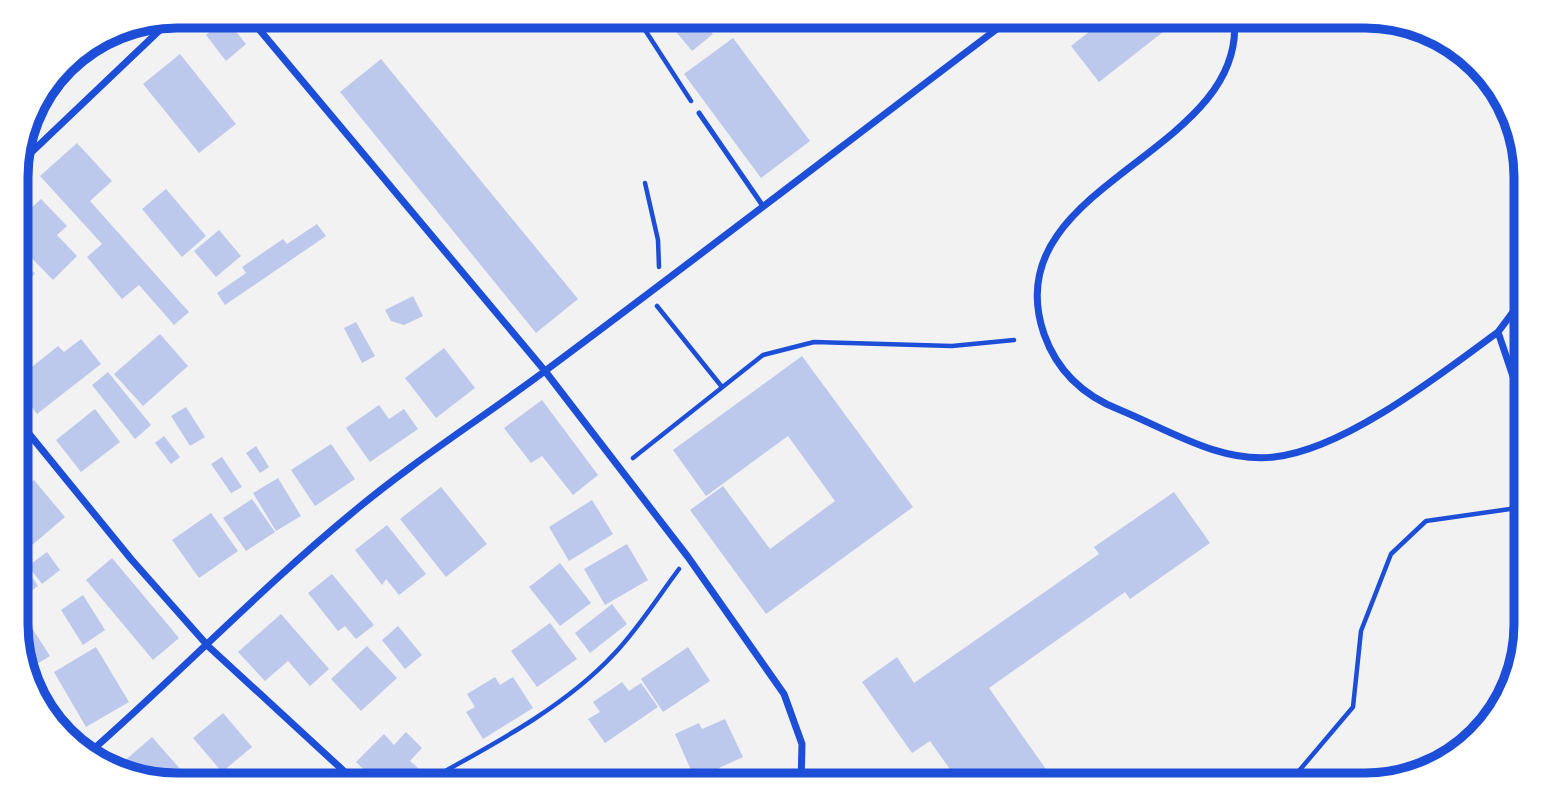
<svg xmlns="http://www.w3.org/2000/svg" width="1542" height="801" font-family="'PT Serif',serif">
	<rect width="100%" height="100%" fill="#f2f2f2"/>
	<path fill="#bdc9ec" d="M 663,16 L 698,16 L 713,34 L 692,51 Z
		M 1109,16 L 1150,16 L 1163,32 L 1099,82 L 1071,46 Z
		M 226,19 L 246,44 L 226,61 L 206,35 Z
		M 733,38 L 810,141 L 761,178 L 684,74 Z
		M 180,54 L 236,124 L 199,153 L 143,84 Z
		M 381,59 L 578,299 L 536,333 L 340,92 Z
		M 77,143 L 112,181 L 90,201 L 189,312 L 174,325 L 139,285 L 122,299 L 87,257 L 102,244 L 40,176 Z
		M 166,189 L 206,236 L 182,257 L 142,209 Z
		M 41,199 L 67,226 L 57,235 L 77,256 L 53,280 L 22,248 L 30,241 L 16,226 L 16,222 Z
		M 317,224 L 326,236 L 225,305 L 217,293 L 246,273 L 242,267 L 283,239 L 287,244 Z
		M 219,230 L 241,256 L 216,277 L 194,251 Z
		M 16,261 L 35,273 L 17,298 L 30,307 L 16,318 Z
		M 413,296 L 423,316 L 404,325 L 391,321 L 385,310 Z
		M 356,322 L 375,356 L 362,363 L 344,328 Z
		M 160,334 L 188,366 L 143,406 L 114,374 Z
		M 81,339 L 101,364 L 37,414 L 17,388 L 17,379 L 58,346 L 64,352 Z
		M 444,348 L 475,388 L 436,418 L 405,378 Z
		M 802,356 L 913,507 L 766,614 L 690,510 L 723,486 L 770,549 L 835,501 L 788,436 L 706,496 L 673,450 Z
		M 108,372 L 151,425 L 135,439 L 92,385 Z
		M 542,400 L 598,475 L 573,495 L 542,456 L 531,463 L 504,428 Z
		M 379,405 L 389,419 L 404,409 L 418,429 L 370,462 L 346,428 Z
		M 186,407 L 205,437 L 190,446 L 171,416 Z
		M 95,409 L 120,442 L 81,472 L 56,440 Z
		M 164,436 L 180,457 L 171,464 L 155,443 Z
		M 331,444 L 355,479 L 315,506 L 291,470 Z
		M 256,446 L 269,467 L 260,473 L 246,453 Z
		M 222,457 L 242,487 L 231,493 L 211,464 Z
		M 278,478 L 301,516 L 276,531 L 253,493 Z
		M 34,480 L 65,517 L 31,546 L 17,529 L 17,494 Z
		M 441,487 L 487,544 L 446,577 L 400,519 Z
		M 1174,492 L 1210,543 L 1130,599 L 1125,592 L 989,688 L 1057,785 L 961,785 L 930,741 L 912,753 L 862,682 L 897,657 L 914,683 L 1099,554 L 1094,547 Z
		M 252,499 L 275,532 L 246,551 L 223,518 Z
		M 592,500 L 613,534 L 569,561 L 549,527 Z
		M 211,513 L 238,551 L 199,578 L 172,540 Z
		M 387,525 L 426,574 L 399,595 L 386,579 L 382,585 L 355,550 Z
		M 627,544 L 648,580 L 605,605 L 584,569 Z
		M 47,552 L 60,570 L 42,584 L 28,566 Z
		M 112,558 L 179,638 L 153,660 L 86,580 Z
		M 560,563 L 591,603 L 560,626 L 529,587 Z
		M 28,571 L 38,586 L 17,601 L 17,579 Z
		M 332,574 L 374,625 L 356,639 L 345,626 L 338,631 L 308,593 Z
		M 83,595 L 105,630 L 83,645 L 61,610 Z
		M 612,604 L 627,624 L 590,653 L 575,633 Z
		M 23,614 L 50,656 L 27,670 L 17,645 L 17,617 Z
		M 281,614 L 329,669 L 310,686 L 288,661 L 265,681 L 238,652 Z
		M 550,623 L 577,659 L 537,687 L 511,651 Z
		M 398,626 L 422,655 L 405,669 L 382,640 Z
		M 367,646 L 397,678 L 361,711 L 331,679 Z
		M 96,647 L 129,702 L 86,727 L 54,672 Z
		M 688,647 L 710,681 L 663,712 L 641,679 Z
		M 495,677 L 500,685 L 513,677 L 533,708 L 483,739 L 466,712 L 475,707 L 467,694 Z
		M 622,682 L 629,691 L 641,683 L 658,707 L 605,743 L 588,719 L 600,712 L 593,702 Z
		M 223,713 L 252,747 L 222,772 L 193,738 Z
		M 725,719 L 743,757 L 695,779 L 675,734 L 699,723 L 702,729 Z
		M 406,732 L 422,748 L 410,761 L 418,768 L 401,785 L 380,785 L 356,762 L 384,734 L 394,745 Z
		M 152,737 L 182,771 L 168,783 L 114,770 Z
		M 746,769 L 752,785 L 705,785 Z
		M 476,770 L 489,785 L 460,785 Z"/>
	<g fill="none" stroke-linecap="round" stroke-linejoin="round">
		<path stroke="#1d4ed8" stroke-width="4.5" d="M 636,16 L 691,101
			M 48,85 L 117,28
			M 645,183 L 658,240 L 659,267
			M 657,306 L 722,387
			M 633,458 L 763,355 L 814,342 L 952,346 L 1014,340
			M 420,785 C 486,748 562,710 614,654 C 638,629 658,597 679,569
			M 1287,785 L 1353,707 L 1361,631 L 1391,554 L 1426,521 L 1510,509 L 1526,495"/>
		<path stroke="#1d4ed8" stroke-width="5" d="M 699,113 L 763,206"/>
		<path stroke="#1d4ed8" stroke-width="7" d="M 248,16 L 545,371 L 688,557 L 784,694 L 802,744 L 801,785
			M 1234,16 C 1250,155 992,183 1044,334 C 1057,371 1084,396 1120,410 C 1169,430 1219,463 1274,457 C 1344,450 1441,374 1498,332
			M 16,167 L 162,28 L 185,16
			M 1525,296 L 1498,332 L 1526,415
			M 17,419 L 131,559 L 208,646 L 359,785
			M 88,754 C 178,675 260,589 352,513 C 415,460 484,417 549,368 C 705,252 859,133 1014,16"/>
	</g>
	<path d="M0 0H1542V801H0ZM177 28H1365A149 149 0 0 1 1514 177V624A149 149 0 0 1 1365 773H177A149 149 0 0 1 28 624V177A149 149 0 0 1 177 28Z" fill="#fff" fill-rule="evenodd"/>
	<path fill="none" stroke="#1d4ed8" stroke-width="9" d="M177 28H1365A149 149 0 0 1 1514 177V624A149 149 0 0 1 1365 773H177A149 149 0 0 1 28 624V177A149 149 0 0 1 177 28Z"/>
</svg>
